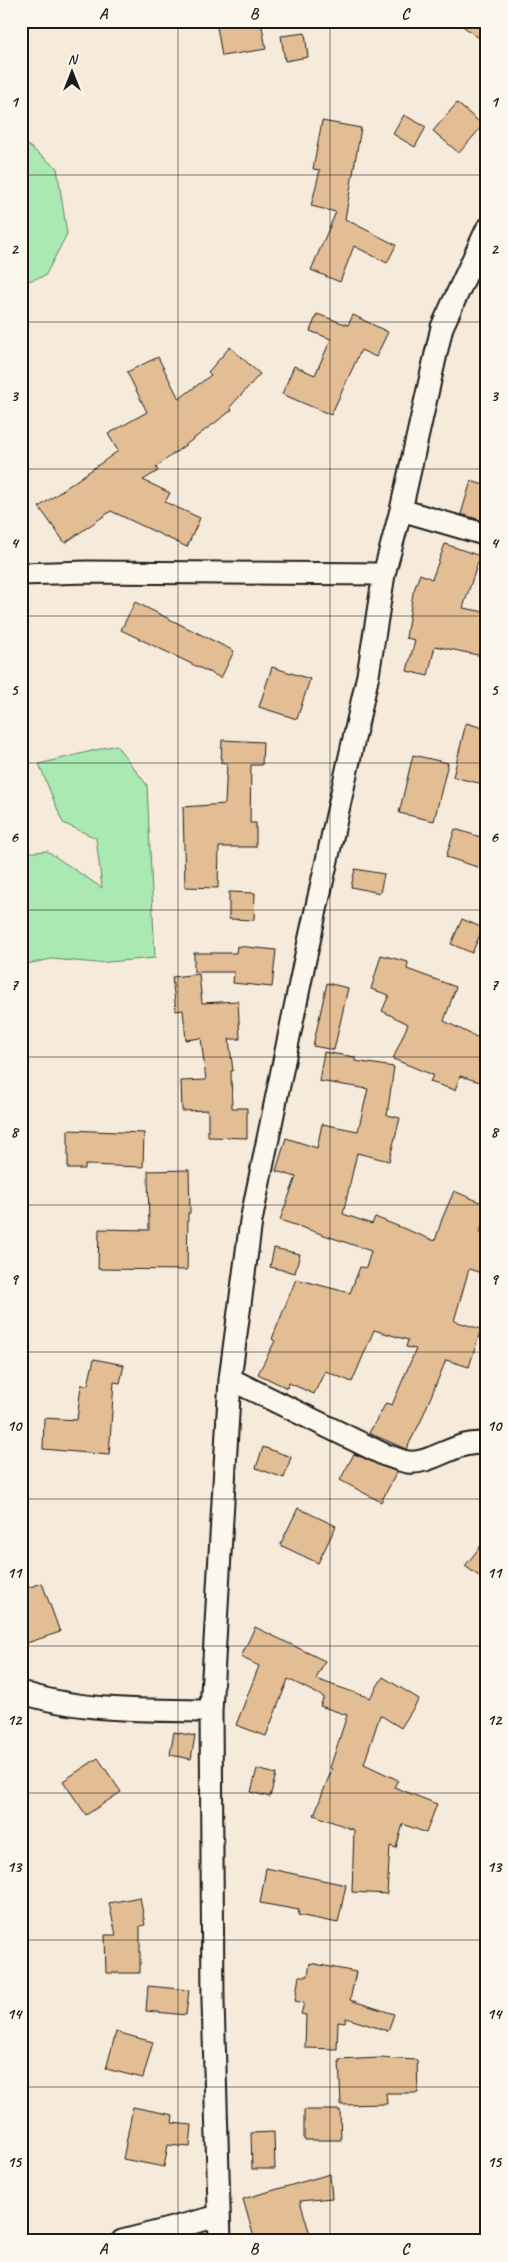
<svg xmlns="http://www.w3.org/2000/svg" width="508" height="2262" font-family="Caveat,sans-serif">
	<rect width="100%" height="100%" fill="#f6ebda"/>
	<filter id="ink" filterUnits="userSpaceOnUse"><feTurbulence type="fractalNoise" baseFrequency=".02" numOctaves="2"/><feDisplacementMap in="SourceGraphic" scale="10" xChannelSelector="R" yChannelSelector="G"/><feConvolveMatrix kernelMatrix="1 2 1 2 8 2 1 2 1" color-interpolation-filters="sRGB"/></filter>
	<g filter="url(#ink)">
		<path fill="#aae9b1" stroke="#638266" d="M 21,140 L 57,168 L 67,234 L 45,276 L 21,283 Z
			M 116,745 L 147,785 L 155,958 L 97,963 L 52,959 L 21,965 L 21,853 L 47,851 L 102,888 L 96,838 L 63,823 L 39,764 Z"/>
		<path fill="#e3bd94" stroke="#1c1c1c" d="M 216,21 L 261,21 L 266,49 L 222,56 Z
			M 456,21 L 487,21 L 487,44 Z
			M 305,33 L 308,57 L 285,61 L 281,36 Z
			M 457,103 L 483,125 L 459,153 L 433,131 Z
			M 404,115 L 426,127 L 415,147 L 393,134 Z
			M 322,121 L 361,128 L 345,219 L 396,245 L 387,263 L 354,246 L 340,282 L 311,270 L 336,212 L 311,206 L 320,170 L 313,169 Z
			M 317,314 L 348,325 L 353,315 L 388,332 L 376,357 L 361,350 L 331,415 L 282,394 L 294,366 L 315,375 L 331,339 L 310,331 Z
			M 230,347 L 260,374 L 230,407 L 232,410 L 156,467 L 158,471 L 143,480 L 170,493 L 165,502 L 200,518 L 187,547 L 111,511 L 65,543 L 39,507 L 118,451 L 108,434 L 147,412 L 127,372 L 158,357 L 179,399 L 211,375 L 208,372 Z
			M 471,481 L 487,486 L 487,522 L 461,514 Z
			M 445,544 L 480,556 L 463,608 L 485,612 L 483,628 L 487,629 L 487,657 L 435,646 L 428,676 L 407,671 L 415,640 L 406,638 L 413,593 L 420,574 L 432,579 Z
			M 135,602 L 234,651 L 221,678 L 121,630 Z
			M 272,667 L 310,679 L 297,719 L 259,707 Z
			M 466,723 L 487,729 L 487,767 L 483,784 L 453,777 Z
			M 222,740 L 263,742 L 262,765 L 251,765 L 250,823 L 256,823 L 256,847 L 219,847 L 218,888 L 185,887 L 183,807 L 225,804 L 227,763 L 221,763 Z
			M 413,755 L 448,763 L 434,821 L 399,813 Z
			M 455,829 L 487,839 L 487,870 L 446,857 Z
			M 355,869 L 384,874 L 380,893 L 351,887 Z
			M 229,892 L 255,893 L 254,920 L 229,919 Z
			M 462,919 L 483,928 L 472,953 L 451,944 Z
			M 237,946 L 276,950 L 272,987 L 233,983 L 234,972 L 194,972 L 194,953 L 236,953 Z
			M 381,955 L 408,962 L 407,969 L 456,987 L 444,1021 L 487,1042 L 487,1084 L 460,1076 L 455,1090 L 430,1082 L 433,1075 L 393,1059 L 408,1024 L 382,1011 L 389,995 L 371,989 Z
			M 199,974 L 202,1003 L 238,1001 L 240,1039 L 229,1039 L 233,1071 L 231,1071 L 232,1108 L 247,1108 L 247,1138 L 208,1137 L 208,1110 L 182,1111 L 181,1081 L 206,1080 L 201,1038 L 186,1040 L 183,1010 L 176,1011 L 172,977 Z
			M 327,983 L 348,988 L 334,1050 L 313,1046 Z
			M 324,1052 L 355,1057 L 355,1061 L 394,1067 L 387,1115 L 400,1118 L 389,1161 L 357,1153 L 343,1214 L 372,1224 L 375,1217 L 435,1241 L 442,1219 L 454,1191 L 487,1205 L 487,1216 L 479,1233 L 487,1235 L 487,1275 L 469,1269 L 454,1321 L 481,1329 L 469,1367 L 446,1360 L 420,1423 L 406,1449 L 369,1433 L 386,1403 L 392,1405 L 416,1349 L 406,1347 L 408,1340 L 374,1330 L 352,1382 L 325,1371 L 314,1394 L 289,1383 L 287,1388 L 258,1374 L 275,1341 L 272,1339 L 296,1279 L 350,1293 L 360,1267 L 366,1268 L 371,1251 L 280,1220 L 296,1177 L 276,1171 L 286,1138 L 317,1148 L 322,1124 L 358,1131 L 368,1089 L 319,1081 Z
			M 68,1130 L 144,1133 L 143,1167 L 85,1165 L 85,1169 L 68,1169 Z
			M 189,1170 L 190,1213 L 188,1213 L 187,1270 L 98,1269 L 99,1229 L 149,1230 L 148,1171 Z
			M 274,1248 L 300,1254 L 295,1273 L 270,1267 Z
			M 94,1359 L 124,1365 L 120,1383 L 114,1382 L 109,1455 L 43,1449 L 44,1418 L 77,1420 L 81,1385 L 88,1385 Z
			M 263,1447 L 291,1457 L 284,1478 L 256,1468 Z
			M 354,1454 L 397,1472 L 381,1502 L 340,1480 Z
			M 298,1508 L 336,1526 L 318,1563 L 280,1545 Z
			M 487,1538 L 487,1582 L 465,1566 Z
			M 42,1583 L 60,1632 L 21,1645 L 21,1590 Z
			M 255,1627 L 325,1661 L 316,1679 L 370,1698 L 383,1677 L 419,1699 L 401,1728 L 380,1715 L 364,1764 L 398,1780 L 394,1787 L 437,1804 L 426,1833 L 403,1824 L 396,1848 L 390,1846 L 387,1894 L 352,1892 L 354,1830 L 314,1815 L 332,1769 L 330,1768 L 347,1715 L 320,1706 L 324,1697 L 288,1679 L 266,1736 L 236,1725 L 259,1666 L 241,1657 Z
			M 174,1732 L 195,1736 L 191,1759 L 170,1755 Z
			M 98,1758 L 121,1792 L 86,1815 L 63,1781 Z
			M 257,1769 L 276,1774 L 270,1797 L 251,1792 Z
			M 266,1868 L 346,1885 L 338,1923 L 298,1915 L 299,1910 L 260,1903 Z
			M 140,1897 L 145,1925 L 140,1926 L 140,1973 L 106,1973 L 105,1935 L 116,1935 L 109,1903 Z
			M 310,1963 L 356,1972 L 350,2000 L 394,2014 L 388,2031 L 346,2018 L 345,2023 L 338,2022 L 337,2049 L 305,2048 L 306,2015 L 301,2014 L 304,2003 L 295,2001 L 299,1976 L 308,1976 Z
			M 148,1986 L 189,1990 L 186,2015 L 146,2011 Z
			M 116,2032 L 153,2042 L 143,2078 L 106,2069 Z
			M 380,2058 L 417,2060 L 418,2093 L 386,2093 L 387,2104 L 341,2105 L 339,2060 Z
			M 133,2107 L 173,2115 L 172,2123 L 192,2125 L 190,2147 L 168,2145 L 164,2167 L 123,2159 Z
			M 304,2110 L 340,2110 L 341,2140 L 304,2140 Z
			M 274,2132 L 275,2169 L 252,2169 L 251,2133 Z
			M 330,2174 L 332,2198 L 300,2201 L 312,2241 L 255,2241 L 243,2199 Z"/>
		<g fill="none" stroke-linecap="round" stroke-linejoin="round">
			<g stroke="#1c1c1c" stroke-width="25">
				<path id="minor" d="M 401,510 L 487,535
					M 21,574 L 87,572 L 384,574
					M 230,1379 L 385,1455 C 393,1457 400,1461 408,1462 C 432,1465 458,1438 487,1444
					M 21,1692 C 78,1712 150,1710 211,1711
					M 122,2241 L 219,2216
					M 220,2241 L 213,2001 L 211,1711 L 230,1379 L 251,1221 L 304,964 L 368,675 L 384,574 L 401,510 L 442,327 L 487,229"/>
			</g>
			<use href="#minor" stroke="#fbf7ec" stroke-width="21"/>
		</g>
	</g>
	<path fill="none" stroke="#1c1c1c" stroke-width="1" stroke-opacity="0.55" d="M 178,21 L 178,2241M 330,21 L 330,2241M 21,175 L 487,175M 21,322 L 487,322M 21,469 L 487,469M 21,616 L 487,616M 21,763 L 487,763M 21,910 L 487,910M 21,1057 L 487,1057M 21,1205 L 487,1205M 21,1352 L 487,1352M 21,1499 L 487,1499M 21,1646 L 487,1646M 21,1793 L 487,1793M 21,1940 L 487,1940M 21,2087 L 487,2087"/>
	<rect width="508" height="2262" fill="none" stroke="#fbf7ec" stroke-width="55"/>
	<g transform="translate(72 72)" stroke="#fbf7ec" stroke-width="4" paint-order="stroke">
	<path d="M0-4L9 19L0 12L-9 19Z" fill="#1c1c1c"/>
	<text y="-8" font-size="14" font-weight="bold" text-anchor="middle" fill="#1c1c1c">N</text>
	</g>
	<rect x="28" y="28" width="452" height="2206" fill="none" stroke="#1c1c1c" stroke-width="2"/>
	<g font-size="16" text-anchor="middle" font-weight="bold" fill="#1c1c1c">
		<text x="103" y="19">A</text>
		<text x="254" y="19">B</text>
		<text x="405" y="19">C</text>
		<text x="14" y="107">1</text>
		<text x="494" y="107">1</text>
		<text x="14" y="254">2</text>
		<text x="494" y="254">2</text>
		<text x="14" y="401">3</text>
		<text x="494" y="401">3</text>
		<text x="14" y="548">4</text>
		<text x="494" y="548">4</text>
		<text x="14" y="695">5</text>
		<text x="494" y="695">5</text>
		<text x="14" y="842">6</text>
		<text x="494" y="842">6</text>
		<text x="14" y="990">7</text>
		<text x="494" y="990">7</text>
		<text x="14" y="1137">8</text>
		<text x="494" y="1137">8</text>
		<text x="14" y="1284">9</text>
		<text x="494" y="1284">9</text>
		<text x="14" y="1431">10</text>
		<text x="494" y="1431">10</text>
		<text x="14" y="1578">11</text>
		<text x="494" y="1578">11</text>
		<text x="14" y="1725">12</text>
		<text x="494" y="1725">12</text>
		<text x="14" y="1872">13</text>
		<text x="494" y="1872">13</text>
		<text x="14" y="2019">14</text>
		<text x="494" y="2019">14</text>
		<text x="14" y="2167">15</text>
		<text x="494" y="2167">15</text>
		<text x="103" y="2254">A</text>
		<text x="254" y="2254">B</text>
		<text x="405" y="2254">C</text>
	</g>
</svg>
